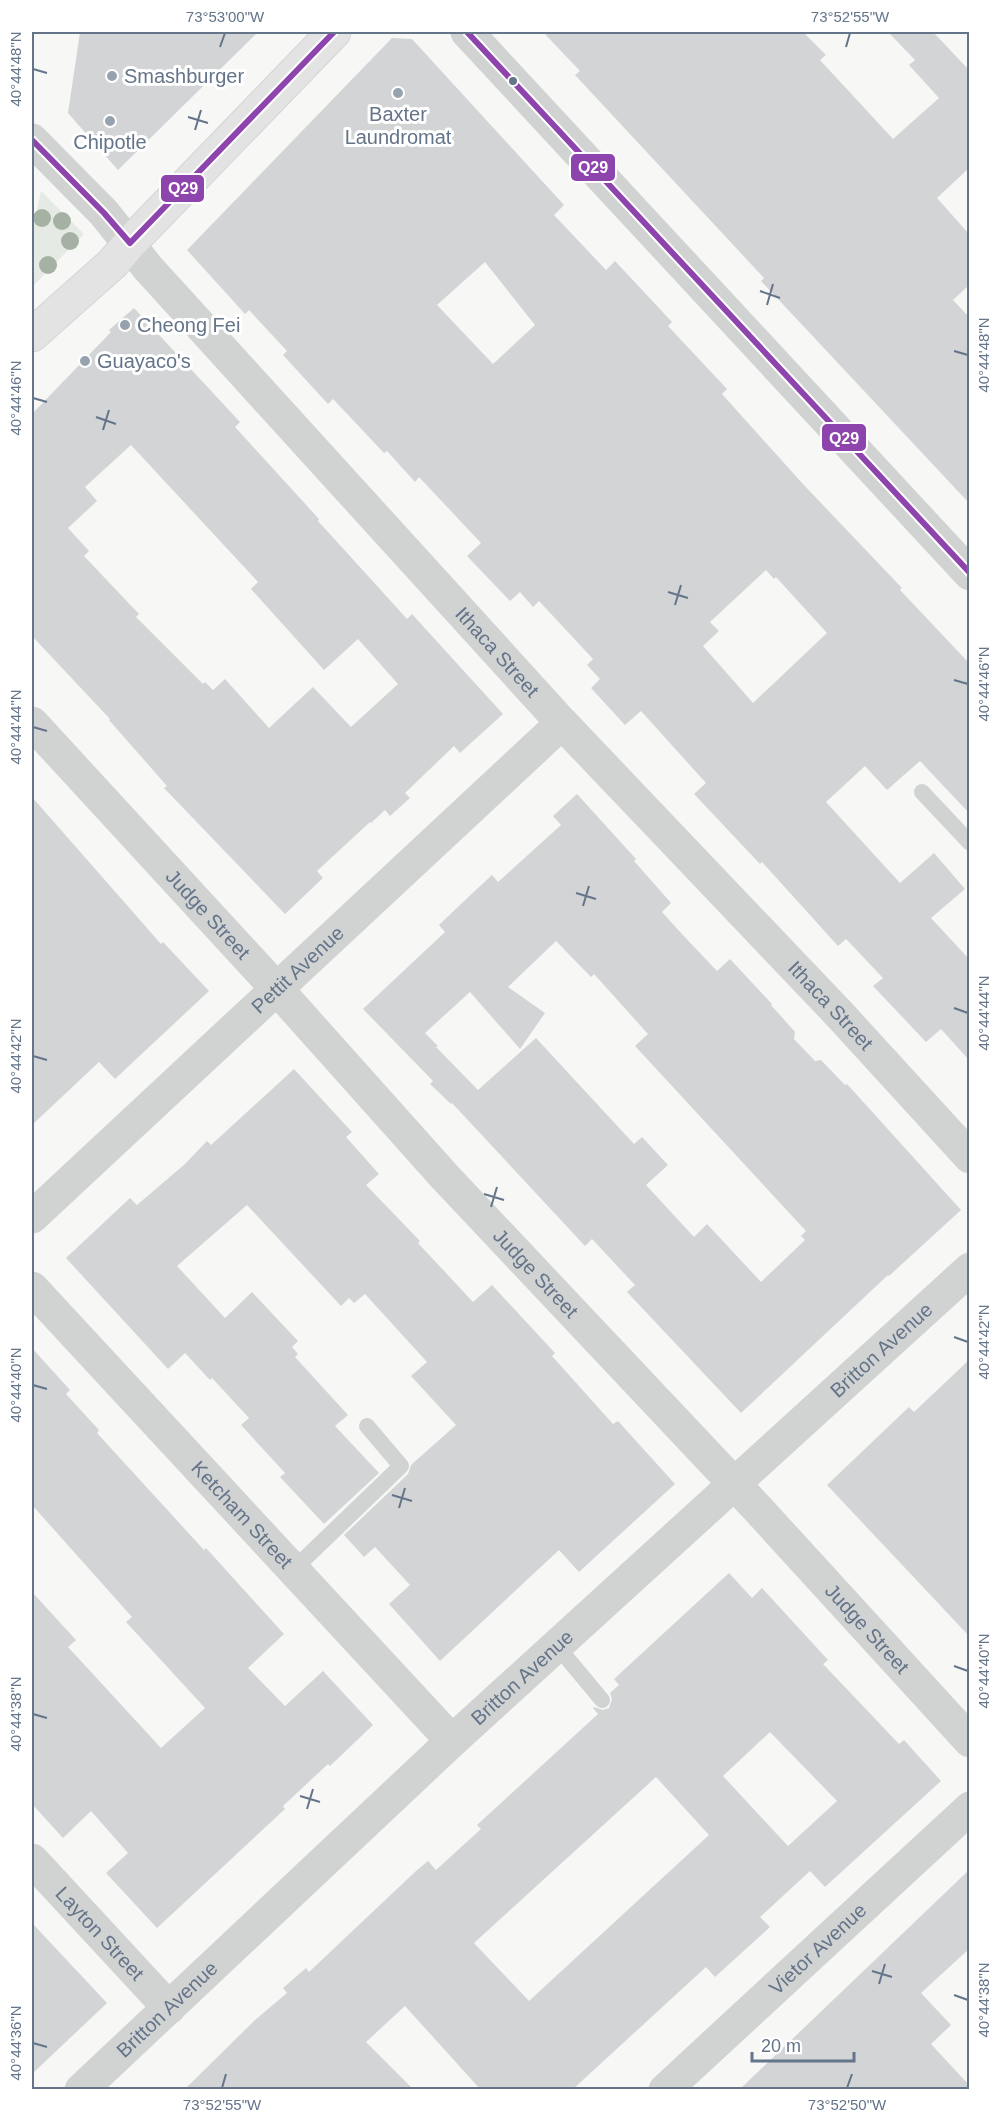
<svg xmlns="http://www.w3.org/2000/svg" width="1001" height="2121" font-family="Helvetica,sans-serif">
	<rect width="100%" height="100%" fill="#f7f7f6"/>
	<path fill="#e6eae4" d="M 41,191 L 84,234 L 32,287 L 32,234 Z"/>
	<path fill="#d3d4d5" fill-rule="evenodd" d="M 80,32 L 258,32 L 118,170 L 68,113 Z
		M 543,32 L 803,32 L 826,55 L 820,60 L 893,139 L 939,98 L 909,65 L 915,60 L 888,32 L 933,32 L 969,70 L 969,168 L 937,198 L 969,234 L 969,285 L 953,300 L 969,317 L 969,503 L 761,281 L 764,278 L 575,75 L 580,71 Z
		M 392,38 L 412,39 L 564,205 L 554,215 L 606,270 L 615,261 L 672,322 L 668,326 L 727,389 L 722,394 L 802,483 L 902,588 L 900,590 L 969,663 L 969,813 L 920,761 L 887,790 L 865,766 L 826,802 L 900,883 L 934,853 L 965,889 L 931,918 L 969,959 L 969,1060 L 941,1029 L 926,1042 L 873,986 L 883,978 L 846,939 L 838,946 L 762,862 L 760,864 L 694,794 L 706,783 L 641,711 L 625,725 L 591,688 L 600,679 L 587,665 L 593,659 L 539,601 L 533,607 L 520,592 L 510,601 L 467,556 L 481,543 L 419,477 L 415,482 L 387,451 L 384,453 L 333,399 L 328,404 L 283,355 L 287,351 L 249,310 L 245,314 L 187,250 ZM 485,262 L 535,325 L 493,364 L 437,305 ZM 766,570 L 774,579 L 776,577 L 827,633 L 753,703 L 703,646 L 719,631 L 710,622 Z
		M 134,308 L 240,422 L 235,427 L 319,519 L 318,521 L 359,566 L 407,619 L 412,614 L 503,714 L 460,753 L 454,746 L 405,793 L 410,798 L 390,816 L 385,810 L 371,823 L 370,822 L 317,871 L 323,878 L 285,914 L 164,788 L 167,786 L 109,720 L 110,719 L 32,636 L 32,414 L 111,332 L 109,330 ZM 131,445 L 258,582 L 251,589 L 324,670 L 358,639 L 398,684 L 351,727 L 313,687 L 269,728 L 225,679 L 213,690 L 205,682 L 203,684 L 136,617 L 139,614 L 84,556 L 89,551 L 68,528 L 97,501 L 85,487 Z
		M 577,794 L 636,859 L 634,861 L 671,903 L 662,912 L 681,933 L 717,971 L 730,959 L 772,1004 L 771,1005 L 795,1032 L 794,1039 L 815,1061 L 821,1060 L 845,1085 L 847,1084 L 961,1210 L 889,1276 L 888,1275 L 741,1413 L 627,1292 L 635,1285 L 592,1239 L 585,1246 L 452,1103 L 451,1104 L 430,1084 L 433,1081 L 363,1009 L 445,932 L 439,925 L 462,903 L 492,875 L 498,882 L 561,825 L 553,816 ZM 556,941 L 591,977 L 594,974 L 648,1034 L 635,1046 L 806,1231 L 801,1236 L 805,1240 L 761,1282 L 707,1224 L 694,1237 L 646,1185 L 668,1165 L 642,1137 L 634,1144 L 536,1038 L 478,1090 L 436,1047 L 438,1046 L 425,1033 L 470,992 L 520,1049 L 545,1013 L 508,987 Z
		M 32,797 L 161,944 L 163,942 L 209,991 L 115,1079 L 99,1062 L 32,1125 Z
		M 294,1069 L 352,1132 L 346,1137 L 379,1174 L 366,1185 L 420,1241 L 418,1243 L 473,1302 L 492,1285 L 555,1353 L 552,1356 L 613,1424 L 618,1421 L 675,1484 L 579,1572 L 559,1550 L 440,1661 L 389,1604 L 410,1585 L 375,1547 L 364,1557 L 344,1535 L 408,1474 L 411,1465 L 456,1425 L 411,1376 L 427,1362 L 365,1294 L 354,1303 L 349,1298 L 341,1306 L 247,1205 L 177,1266 L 225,1318 L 252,1292 L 298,1341 L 292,1347 L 298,1354 L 295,1357 L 348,1415 L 335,1426 L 379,1473 L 324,1524 L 280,1477 L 285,1473 L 241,1425 L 249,1418 L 212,1378 L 210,1380 L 185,1353 L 168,1369 L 66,1258 L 130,1198 L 137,1205 L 185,1164 L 207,1141 L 211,1145 Z
		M 32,1348 L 70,1390 L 66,1394 L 99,1430 L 97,1433 L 204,1550 L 206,1548 L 284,1634 L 248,1668 L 285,1706 L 323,1671 L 373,1725 L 330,1766 L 328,1764 L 283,1806 L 285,1809 L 157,1928 L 106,1873 L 128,1853 L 91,1811 L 63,1838 L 32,1804 L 32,1592 L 76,1640 L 68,1647 L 161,1748 L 205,1708 L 126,1622 L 132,1617 L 32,1505 Z
		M 969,1360 L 969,1636 L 827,1485 L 909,1407 L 914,1412 Z
		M 729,1573 L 752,1598 L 762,1588 L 828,1660 L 823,1664 L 899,1744 L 904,1740 L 941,1781 L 825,1887 L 810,1871 L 760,1917 L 770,1927 L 715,1977 L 706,1967 L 572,2090 L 481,2090 L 405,2006 L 366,2042 L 414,2090 L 184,2090 L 254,2021 L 287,1993 L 283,1988 L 306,1968 L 309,1972 L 416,1871 L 428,1861 L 436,1870 L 481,1829 L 477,1825 L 598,1714 L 593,1708 L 594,1707 L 603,1710 L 609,1708 L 612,1699 L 610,1693 L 619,1685 L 614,1679 ZM 770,1732 L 837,1801 L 788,1846 L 723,1776 ZM 656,1777 L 709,1835 L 529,2001 L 474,1943 Z
		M 969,1870 L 969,1949 L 921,1993 L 951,2025 L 931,2044 L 969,2085 L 969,2090 L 739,2090 Z
		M 32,1923 L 107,2003 L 32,2074 Z"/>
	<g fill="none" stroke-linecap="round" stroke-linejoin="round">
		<g stroke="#d3d5d6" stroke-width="35">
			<path id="secondary" d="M 32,335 L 112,264 L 130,243 L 334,32"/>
		</g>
		<path stroke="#d1d2d2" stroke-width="16" d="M 922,792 L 970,843
			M 293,1570 L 401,1466 L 367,1426
			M 557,1646 L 602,1700"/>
		<g stroke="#d1d2d2" stroke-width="33">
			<path d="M 467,32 L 970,574"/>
			<path id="s1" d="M 32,140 L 104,213 L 148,268 L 562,723 L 842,1017 L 970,1157"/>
			<path id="s2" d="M 32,723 L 276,988 L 445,1177 L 757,1508 L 970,1741"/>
			<path id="s3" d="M 32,1217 L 562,723"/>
			<path id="s4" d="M 32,1288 L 452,1741"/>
			<path id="s5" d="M 32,1860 L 169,2008"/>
			<path id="s6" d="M 81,2090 L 452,1741 L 970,1269"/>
			<path id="s7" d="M 665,2090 L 970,1808"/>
		</g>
		<use href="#secondary" stroke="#e3e3e3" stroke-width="33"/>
		<g stroke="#fff" stroke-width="10">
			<path id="bus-1" d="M 467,32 L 970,573
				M 32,140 L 104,213 L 130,243 L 334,32"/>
		</g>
		<use href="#bus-1" stroke="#8e44ad" stroke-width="6"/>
	</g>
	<g fill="#a5b2a3">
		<circle cx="42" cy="218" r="9"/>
		<circle cx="62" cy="221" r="9"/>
		<circle cx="70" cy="241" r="9"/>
		<circle cx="48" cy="265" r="9"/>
	</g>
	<path fill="none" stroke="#647489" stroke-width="2" d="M 220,47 L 225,33M 846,47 L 850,33M 33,69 L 47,73M 188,117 L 208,123M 195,130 L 201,110M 760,291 L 780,298M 767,305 L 773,284M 954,351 L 968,355M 33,398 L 47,402M 96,417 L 116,424M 103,430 L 109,410M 668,592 L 688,598M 675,605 L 681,585M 954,680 L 968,684M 33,727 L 47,731M 576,893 L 596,899M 583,906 L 589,886M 954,1008 L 968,1013M 33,1056 L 47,1060M 484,1194 L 504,1200M 491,1207 L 497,1187M 954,1337 L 968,1342M 33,1385 L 47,1389M 392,1495 L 412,1501M 399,1508 L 405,1488M 954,1666 L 968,1671M 33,1714 L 47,1718M 300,1796 L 320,1802M 307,1809 L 313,1789M 872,1971 L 892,1977M 879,1984 L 885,1964M 954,1995 L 968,2000M 33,2043 L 47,2047M 222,2088 L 226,2074M 847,2088 L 852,2074"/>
	<g fill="#97a2af" stroke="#fff" stroke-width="2">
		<circle cx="112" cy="76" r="6"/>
		<circle cx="398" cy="93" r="6"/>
		<circle cx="110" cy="121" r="6"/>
		<circle cx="125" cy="325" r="6"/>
		<circle cx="85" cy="361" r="6"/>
	</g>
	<circle fill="#647489" stroke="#fff" stroke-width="2" cx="513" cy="81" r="5"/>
	<g text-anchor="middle" stroke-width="6" stroke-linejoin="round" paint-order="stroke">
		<g font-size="20" fill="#647489" stroke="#fff" text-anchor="start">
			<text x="124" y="83">Smashburger</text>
			<text x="398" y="121" text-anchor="middle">Baxter<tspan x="398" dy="23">Laundromat</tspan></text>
			<text x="110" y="149" text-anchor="middle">Chipotle</text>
			<text x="137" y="332">Cheong Fei</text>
			<text x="97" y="368">Guayaco's</text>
		</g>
		<g font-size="20" fill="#647489" stroke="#fff">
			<text dy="7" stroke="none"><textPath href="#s1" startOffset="692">Ithaca Street</textPath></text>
			<text dy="7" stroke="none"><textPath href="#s2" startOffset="260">Judge Street</textPath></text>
			<text dy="7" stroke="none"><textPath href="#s3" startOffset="363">Pettit Avenue</textPath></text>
			<text dy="7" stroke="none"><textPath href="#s1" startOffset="1178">Ithaca Street</textPath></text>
			<text dy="7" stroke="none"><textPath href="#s2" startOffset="746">Judge Street</textPath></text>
			<text dy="7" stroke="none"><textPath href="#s6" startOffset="1090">Britton Avenue</textPath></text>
			<text dy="7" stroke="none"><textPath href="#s4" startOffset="309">Ketcham Street</textPath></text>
			<text dy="7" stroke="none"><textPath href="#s2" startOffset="1232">Judge Street</textPath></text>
			<text dy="7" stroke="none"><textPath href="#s6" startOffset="604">Britton Avenue</textPath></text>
			<text dy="7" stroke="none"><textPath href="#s5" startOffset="100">Layton Street</textPath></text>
			<text dy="7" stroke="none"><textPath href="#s7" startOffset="208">Vietor Avenue</textPath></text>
			<text dy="7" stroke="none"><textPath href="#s6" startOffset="118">Britton Avenue</textPath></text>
		</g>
	</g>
	<g stroke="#fff" stroke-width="2">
		<rect x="570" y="153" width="46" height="29" rx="6" fill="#8e44ad"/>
		<rect x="160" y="174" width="45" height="29" rx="6" fill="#8e44ad"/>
		<rect x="821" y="423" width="46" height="29" rx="6" fill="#8e44ad"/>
	</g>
	<g font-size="16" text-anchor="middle" font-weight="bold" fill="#fff">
		<text x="593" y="173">Q29</text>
		<text x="183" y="194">Q29</text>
		<text x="844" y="444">Q29</text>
	</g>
	<rect width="1001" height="2121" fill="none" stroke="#ffffff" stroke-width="66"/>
	<path d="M752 2052v9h102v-9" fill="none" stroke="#647489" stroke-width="3"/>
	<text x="761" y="2052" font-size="18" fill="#647489" stroke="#ffffff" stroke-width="4.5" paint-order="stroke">20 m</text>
	<rect x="33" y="33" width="935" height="2055" fill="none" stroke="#647489" stroke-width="2"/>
	<g font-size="15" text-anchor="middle" fill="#647489">
		<text x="225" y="22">73°53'00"W</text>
		<text x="850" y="22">73°52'55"W</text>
		<text transform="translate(16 69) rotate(-90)" y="5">40°44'48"N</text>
		<text transform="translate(984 355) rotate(-90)" y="5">40°44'48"N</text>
		<text transform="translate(16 398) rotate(-90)" y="5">40°44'46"N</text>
		<text transform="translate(984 684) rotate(-90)" y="5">40°44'46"N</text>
		<text transform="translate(16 727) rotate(-90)" y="5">40°44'44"N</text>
		<text transform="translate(984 1013) rotate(-90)" y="5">40°44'44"N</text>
		<text transform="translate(16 1056) rotate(-90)" y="5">40°44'42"N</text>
		<text transform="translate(984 1342) rotate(-90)" y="5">40°44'42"N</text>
		<text transform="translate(16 1385) rotate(-90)" y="5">40°44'40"N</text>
		<text transform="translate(984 1671) rotate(-90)" y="5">40°44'40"N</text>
		<text transform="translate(16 1714) rotate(-90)" y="5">40°44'38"N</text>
		<text transform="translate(984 2000) rotate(-90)" y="5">40°44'38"N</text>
		<text transform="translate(16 2043) rotate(-90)" y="5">40°44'36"N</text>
		<text x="222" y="2110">73°52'55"W</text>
		<text x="847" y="2110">73°52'50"W</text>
	</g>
</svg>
